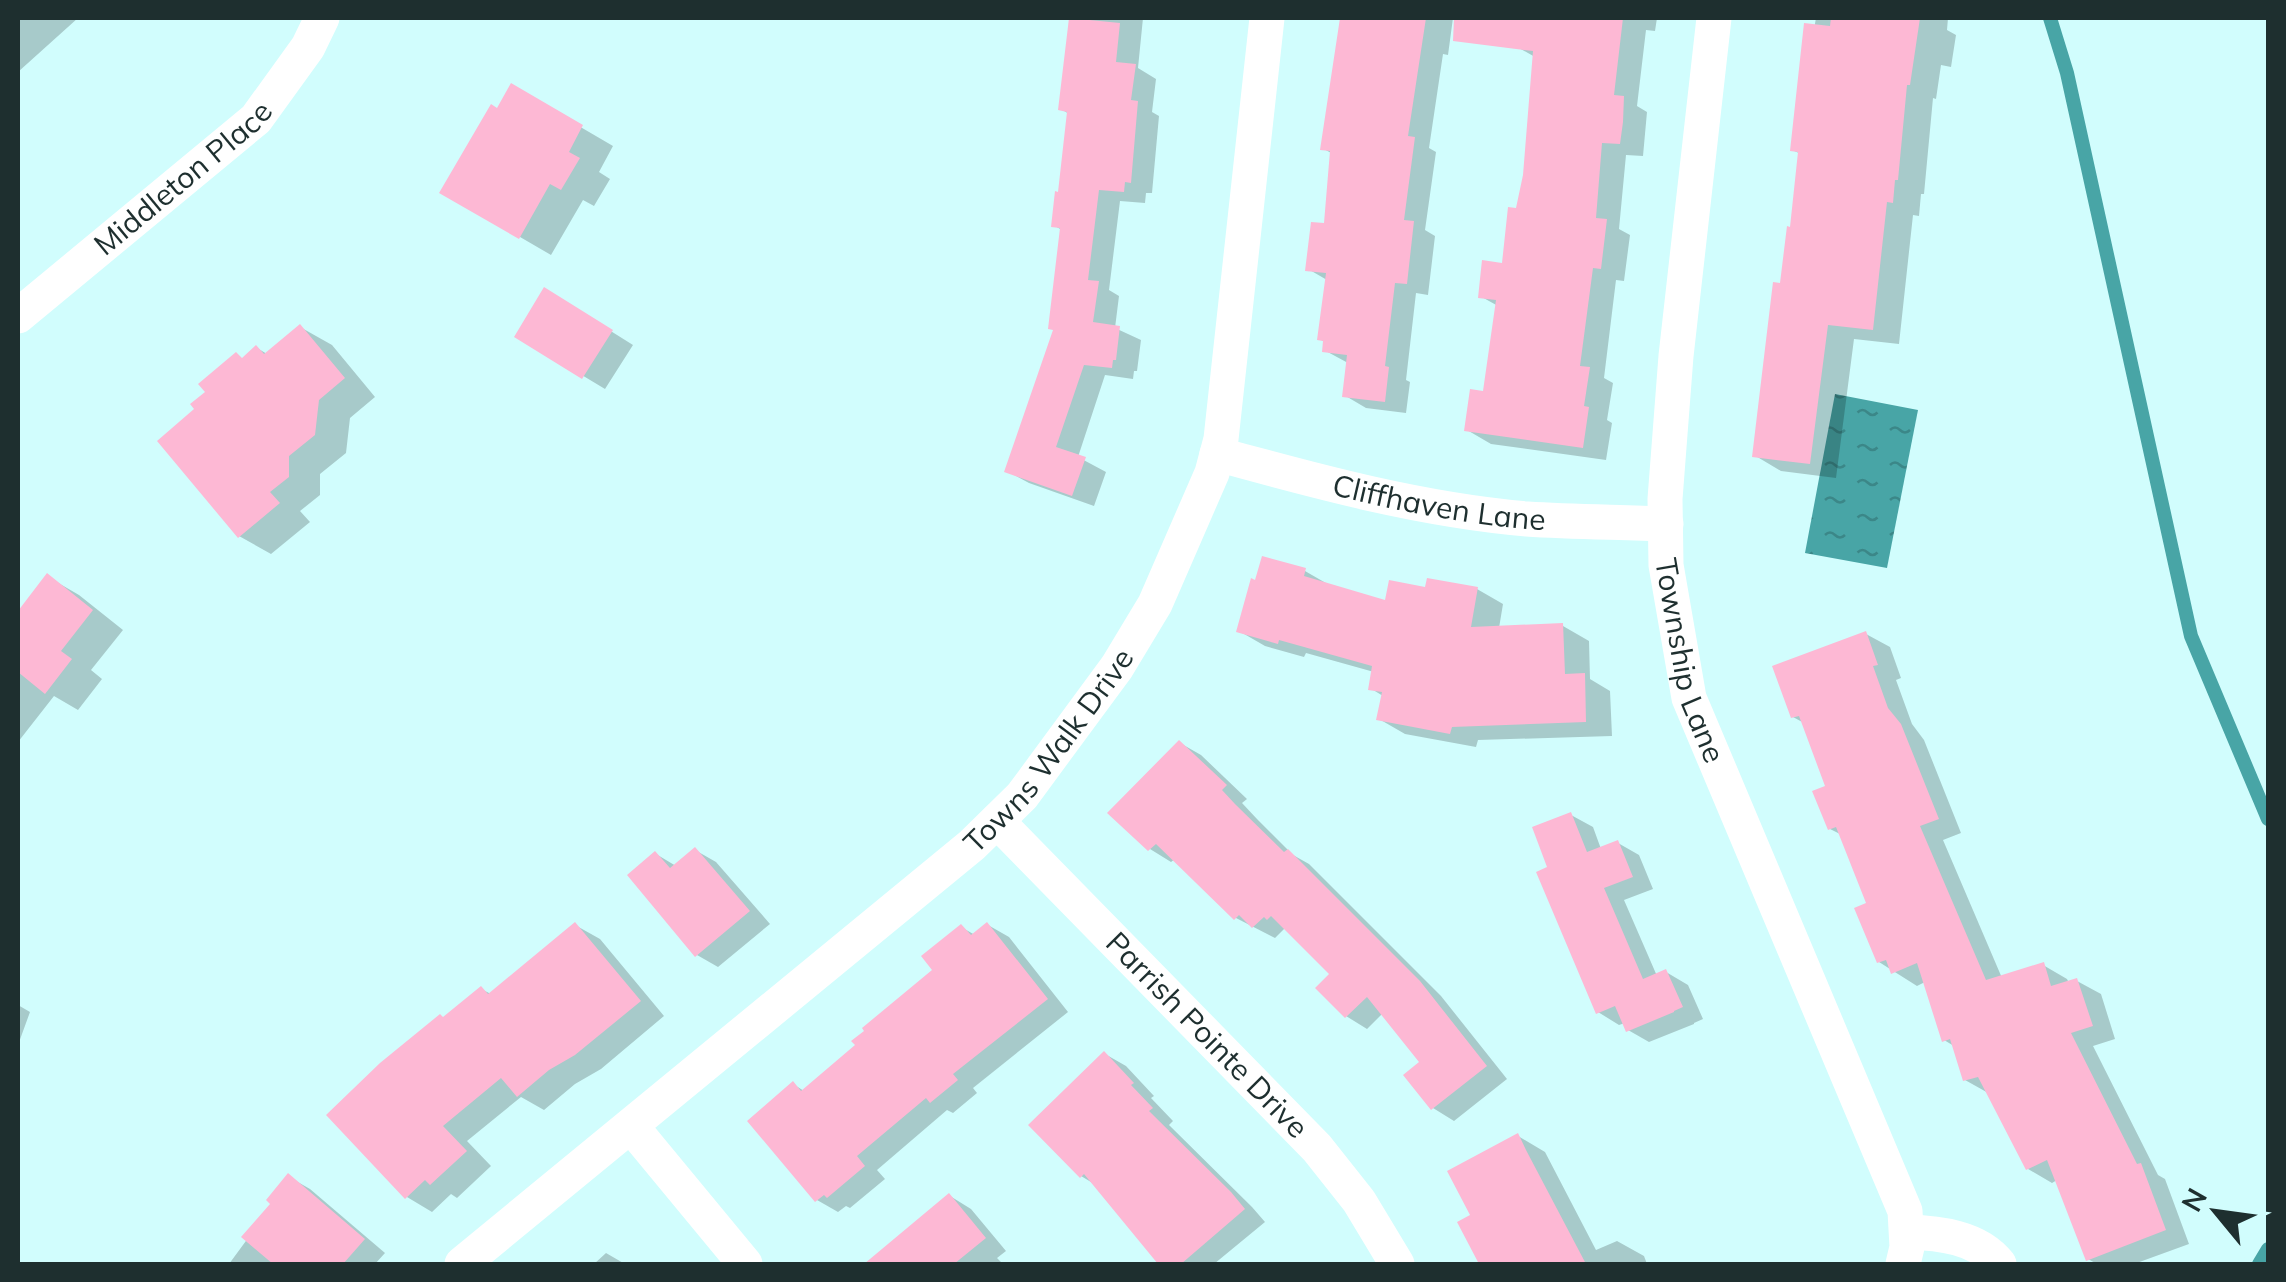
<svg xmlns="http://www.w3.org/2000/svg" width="2286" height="1282" font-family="Mulish,sans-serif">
	<defs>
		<pattern id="water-ripples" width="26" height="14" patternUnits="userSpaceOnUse" patternTransform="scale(2.5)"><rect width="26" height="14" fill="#48a5a6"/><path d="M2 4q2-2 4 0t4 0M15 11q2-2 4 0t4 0" fill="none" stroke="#3b8788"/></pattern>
	</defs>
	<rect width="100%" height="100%" fill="#d1fdfd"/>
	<path fill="url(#water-ripples)" d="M 1835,394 L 1918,410 L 1887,568 L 1805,553 Z"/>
	<path fill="#0003" d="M 18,18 L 78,18 L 18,72 Z
		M 1074,18 L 1143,18 L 1138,68 L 1156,79 L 1152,112 L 1159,116 L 1152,193 L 1146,193 L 1145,203 L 1120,201 L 1109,290 L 1119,296 L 1115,328 L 1141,340 L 1137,371 L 1134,371 L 1133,379 L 1105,375 L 1078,457 L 1106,472 L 1094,506 L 1029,483 L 1007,471 L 1056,331 L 1062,230 L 1053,225 L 1060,194 L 1069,114 L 1061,109 Z
		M 1343,18 L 1453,18 L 1448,55 L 1443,54 L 1429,148 L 1436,152 L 1425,230 L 1435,236 L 1428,295 L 1416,293 L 1406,380 L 1410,382 L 1406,413 L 1366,408 L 1344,395 L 1348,363 L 1324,350 L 1326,343 L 1320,339 L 1327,280 L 1308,269 L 1326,226 L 1333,154 L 1322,148 Z
		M 1523,18 L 1657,18 L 1655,31 L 1646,30 L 1637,106 L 1647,112 L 1643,156 L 1626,155 L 1619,229 L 1630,235 L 1624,281 L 1616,280 L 1604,378 L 1613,383 L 1607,420 L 1612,423 L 1606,460 L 1491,444 L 1467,430 L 1485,394 L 1498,306 L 1480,296 L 1504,265 L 1526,176 L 1535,57 L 1519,48 Z
		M 1816,18 L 1948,18 L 1947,30 L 1956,35 L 1951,67 L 1941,65 L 1936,99 L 1933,98 L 1924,194 L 1921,194 L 1919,216 L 1913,215 L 1899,344 L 1854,339 L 1836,478 L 1781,471 L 1754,455 L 1792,229 L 1801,154 L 1792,150 Z
		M 512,87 L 613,146 L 599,172 L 610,179 L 594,206 L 583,200 L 551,255 L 443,192 Z
		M 566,303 L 633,345 L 605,389 L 517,336 Z
		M 300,327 L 332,345 L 375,397 L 350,418 L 346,453 L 320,474 L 320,495 L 300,511 L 310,522 L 271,554 L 239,536 L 198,409 L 257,348 L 267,354 Z
		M 1305,571 L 1331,586 L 1387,603 L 1427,590 L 1477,589 L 1503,604 L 1499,628 L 1563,626 L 1589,641 L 1590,679 L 1610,691 L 1612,736 L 1478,740 L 1476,747 L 1405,734 L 1379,719 L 1383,696 L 1370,688 L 1374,672 L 1306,653 L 1304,657 L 1265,646 L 1239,631 Z
		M 48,577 L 79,595 L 123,630 L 91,670 L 102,679 L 78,710 L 54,696 L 18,742 L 18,615 Z
		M 1866,634 L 1890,647 L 1901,678 L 1896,680 L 1912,724 L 1924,740 L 1961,833 L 1943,840 L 2002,978 L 2043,965 L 2067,979 L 2069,983 L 2077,981 L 2101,994 L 2115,1039 L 2093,1046 L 2158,1175 L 2165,1179 L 2189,1244 L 2134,1264 L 2097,1264 L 2088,1259 L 2057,1180 L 2052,1183 L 2028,1169 L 1990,1094 L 1965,1080 L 1954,1046 L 1944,1040 L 1925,982 L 1917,986 L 1879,962 L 1869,904 L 1842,835 L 1830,829 L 1828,787 L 1804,723 L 1793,717 Z
		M 1180,743 L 1201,755 L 1247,799 L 1242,803 L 1257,819 L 1293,855 L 1309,864 L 1441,996 L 1507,1079 L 1454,1121 L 1433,1108 L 1422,1062 L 1383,1013 L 1367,1029 L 1346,1016 L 1333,974 L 1285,928 L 1275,938 L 1236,918 L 1175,859 L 1171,862 L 1150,849 L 1111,813 Z
		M 1571,815 L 1593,827 L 1601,849 L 1618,843 L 1639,855 L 1653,889 L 1624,900 L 1657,976 L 1666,972 L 1688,985 L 1703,1019 L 1694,1023 L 1694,1024 L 1649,1042 L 1628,1030 L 1625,1023 L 1619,1025 L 1598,1012 L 1551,869 Z
		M 695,850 L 716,862 L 770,924 L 718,967 L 697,955 L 656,854 L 676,866 Z
		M 575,925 L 600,939 L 664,1016 L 601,1069 L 575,1084 L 544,1110 L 521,1097 L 467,1141 L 491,1166 L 457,1198 L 451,1194 L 432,1212 L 407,1197 L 445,1020 L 481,989 L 491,994 Z
		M 988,925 L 1009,937 L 1068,1012 L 973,1088 L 977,1093 L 953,1113 L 947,1110 L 877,1170 L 885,1179 L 850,1208 L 846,1206 L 838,1212 L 817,1200 L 793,1084 L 804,1091 L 859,1046 L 935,971 L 961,927 L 975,935 Z
		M 18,1005 L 30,1012 L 18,1045 Z
		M 1105,1054 L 1126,1066 L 1154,1096 L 1151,1098 L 1173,1121 L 1169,1125 L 1252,1207 L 1265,1222 L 1214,1264 L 1162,1264 L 1096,1185 L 1081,1176 Z
		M 1518,1136 L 1545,1152 L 1596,1250 L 1617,1241 L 1644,1256 L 1647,1264 L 1485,1264 L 1480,1262 L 1473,1216 Z
		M 289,1177 L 310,1189 L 385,1253 L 375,1264 L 229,1264 L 273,1204 Z
		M 950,1196 L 971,1209 L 1006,1251 L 997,1258 L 1003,1264 L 868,1264 Z
		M 606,1253 L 625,1264 L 594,1264 Z"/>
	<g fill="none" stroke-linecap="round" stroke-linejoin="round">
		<path stroke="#48a5a6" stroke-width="14" d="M 2050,18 L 2067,73 L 2191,636 L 2268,819
			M 2259,1264 L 2268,1249"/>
	</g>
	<path fill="#fdb8d4" d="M 1069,18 L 1120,23 L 1116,62 L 1136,64 L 1131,100 L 1138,101 L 1131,183 L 1125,182 L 1124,192 L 1099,190 L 1088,280 L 1099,281 L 1093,322 L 1120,326 L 1116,360 L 1113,360 L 1112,368 L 1084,365 L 1056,447 L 1086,457 L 1072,496 L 1004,472 L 1053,330 L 1048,329 L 1060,228 L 1051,227 L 1055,191 L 1058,192 L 1067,112 L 1058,110 Z
		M 1340,18 L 1426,18 L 1408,136 L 1415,137 L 1404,220 L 1414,221 L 1407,284 L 1395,283 L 1385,366 L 1389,367 L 1385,402 L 1342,397 L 1347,355 L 1322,352 L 1323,341 L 1317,340 L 1326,273 L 1305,271 L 1311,222 L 1324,223 L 1330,151 L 1320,150 Z
		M 1454,18 L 1623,18 L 1614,95 L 1624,96 L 1623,122 L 1620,144 L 1602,143 L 1596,218 L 1607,219 L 1601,269 L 1593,268 L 1580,366 L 1590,367 L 1584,406 L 1589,407 L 1583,448 L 1464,431 L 1470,389 L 1483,391 L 1496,300 L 1478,298 L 1482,260 L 1502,263 L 1508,207 L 1516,208 L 1523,175 L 1533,51 L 1453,41 Z
		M 1831,18 L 1920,18 L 1910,85 L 1907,85 L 1898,180 L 1895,180 L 1893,203 L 1887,202 L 1873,330 L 1828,325 L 1810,464 L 1752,457 L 1773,282 L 1780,283 L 1787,226 L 1790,227 L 1798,152 L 1790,151 L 1804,23 L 1830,26 Z
		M 511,83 L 583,125 L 569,152 L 580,158 L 561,190 L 550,184 L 519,239 L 439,193 L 491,104 L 497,108 Z
		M 544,287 L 613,330 L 582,379 L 514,337 Z
		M 300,324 L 345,378 L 319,400 L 315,435 L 289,456 L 289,477 L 270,492 L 280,503 L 238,538 L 157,441 L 194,409 L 190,404 L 205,392 L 198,384 L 236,352 L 242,358 L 256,345 L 264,354 Z
		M 1262,556 L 1306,568 L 1304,576 L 1385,600 L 1389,580 L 1425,587 L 1427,578 L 1478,587 L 1471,627 L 1563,623 L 1565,674 L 1585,673 L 1586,722 L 1452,727 L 1450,734 L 1376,720 L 1382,692 L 1368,690 L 1372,666 L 1279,640 L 1278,644 L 1236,632 L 1251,578 L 1255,580 Z
		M 47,573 L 93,610 L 61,651 L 72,659 L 45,694 L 18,672 L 18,611 Z
		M 1866,631 L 1878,665 L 1873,666 L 1888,708 L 1901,724 L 1939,819 L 1920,826 L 1986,980 L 2044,962 L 2051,986 L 2077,978 L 2093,1026 L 2071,1033 L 2137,1164 L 2141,1163 L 2166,1230 L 2086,1261 L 2047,1160 L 2026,1170 L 1978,1077 L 1963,1081 L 1950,1039 L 1942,1042 L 1917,963 L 1891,974 L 1886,960 L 1877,963 L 1854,908 L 1866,903 L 1836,827 L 1828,830 L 1812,791 L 1825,786 L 1799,716 L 1791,718 L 1772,666 Z
		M 1179,740 L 1227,785 L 1222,790 L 1235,804 L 1284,852 L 1288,849 L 1420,981 L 1487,1066 L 1431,1110 L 1403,1075 L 1419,1062 L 1367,997 L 1345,1018 L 1315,988 L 1329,974 L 1271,916 L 1267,920 L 1264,917 L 1252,928 L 1239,915 L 1234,920 L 1156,844 L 1148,851 L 1107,813 Z
		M 1571,812 L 1587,852 L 1618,840 L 1633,877 L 1604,888 L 1643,979 L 1666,969 L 1683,1007 L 1674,1011 L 1674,1012 L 1626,1032 L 1615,1006 L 1596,1014 L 1536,872 L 1547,867 L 1532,827 Z
		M 695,847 L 750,911 L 695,957 L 627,875 L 655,851 L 670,868 Z
		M 575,922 L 641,1001 L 575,1055 L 549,1070 L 517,1097 L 501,1078 L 443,1126 L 467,1151 L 430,1185 L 425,1180 L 405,1199 L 326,1115 L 380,1063 L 440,1014 L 443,1017 L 481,986 L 488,994 Z
		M 987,922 L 1048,999 L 953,1074 L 958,1080 L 930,1103 L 926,1098 L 857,1156 L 865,1166 L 827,1198 L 824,1195 L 815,1202 L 747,1121 L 793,1081 L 801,1091 L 855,1045 L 851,1041 L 864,1031 L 862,1028 L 932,970 L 921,956 L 961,924 L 971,935 Z
		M 1104,1051 L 1134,1083 L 1131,1085 L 1153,1108 L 1149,1111 L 1231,1192 L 1245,1209 L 1181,1264 L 1158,1264 L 1084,1174 L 1080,1178 L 1028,1125 Z
		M 1518,1133 L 1526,1150 L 1586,1264 L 1479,1264 L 1457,1222 L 1470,1215 L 1447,1171 Z
		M 288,1173 L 365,1239 L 343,1264 L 273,1264 L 241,1237 L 270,1204 L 266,1200 Z
		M 949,1193 L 986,1238 L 954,1264 L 864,1264 Z"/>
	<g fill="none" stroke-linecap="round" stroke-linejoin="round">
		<g stroke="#fff" stroke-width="35">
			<path id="s1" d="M 1714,18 L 1676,356 L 1665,499 L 1666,565 L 1689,698 L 1905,1211 L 1907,1247 L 1903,1264"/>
			<path id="s2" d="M 18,316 L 256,119 L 308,47 L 322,18"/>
			<path id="s3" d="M 1217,454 C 1318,482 1422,510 1527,519 C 1573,522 1620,522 1666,524"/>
			<path id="s4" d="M 997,821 L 1317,1148 L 1359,1201 L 1397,1264"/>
			<path d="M 631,1126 L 745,1264"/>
			<path d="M 1907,1232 C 1939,1233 1978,1237 1999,1264"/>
			<path id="s5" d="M 462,1264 L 972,845 L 1022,796 L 1117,667 L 1155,604 L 1212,473 L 1221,439 L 1267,18"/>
		</g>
	</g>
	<g text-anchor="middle" stroke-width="10" stroke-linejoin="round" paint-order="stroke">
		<g font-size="30" fill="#1e2f2f" stroke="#d1fdfd">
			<text dy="10" stroke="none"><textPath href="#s2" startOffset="215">Middleton Place</textPath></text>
			<text dy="10" stroke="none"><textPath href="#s3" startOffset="228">Cliffhaven Lane</textPath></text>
			<text dy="10" stroke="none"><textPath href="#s1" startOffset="648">Township Lane</textPath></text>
			<text dy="10" stroke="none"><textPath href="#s5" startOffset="782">Towns Walk Drive</textPath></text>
			<text dy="10" stroke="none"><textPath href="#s4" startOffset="300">Parrish Pointe Drive</textPath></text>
		</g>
	</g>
	<rect width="2286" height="1282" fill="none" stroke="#1e2f2f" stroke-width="40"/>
	<g transform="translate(2216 1212) rotate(299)" stroke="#d1fdfd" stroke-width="8" paint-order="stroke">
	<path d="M0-8L18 38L0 25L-18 38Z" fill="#1e2f2f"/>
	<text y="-15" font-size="28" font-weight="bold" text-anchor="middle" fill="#1e2f2f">N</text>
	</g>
</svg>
